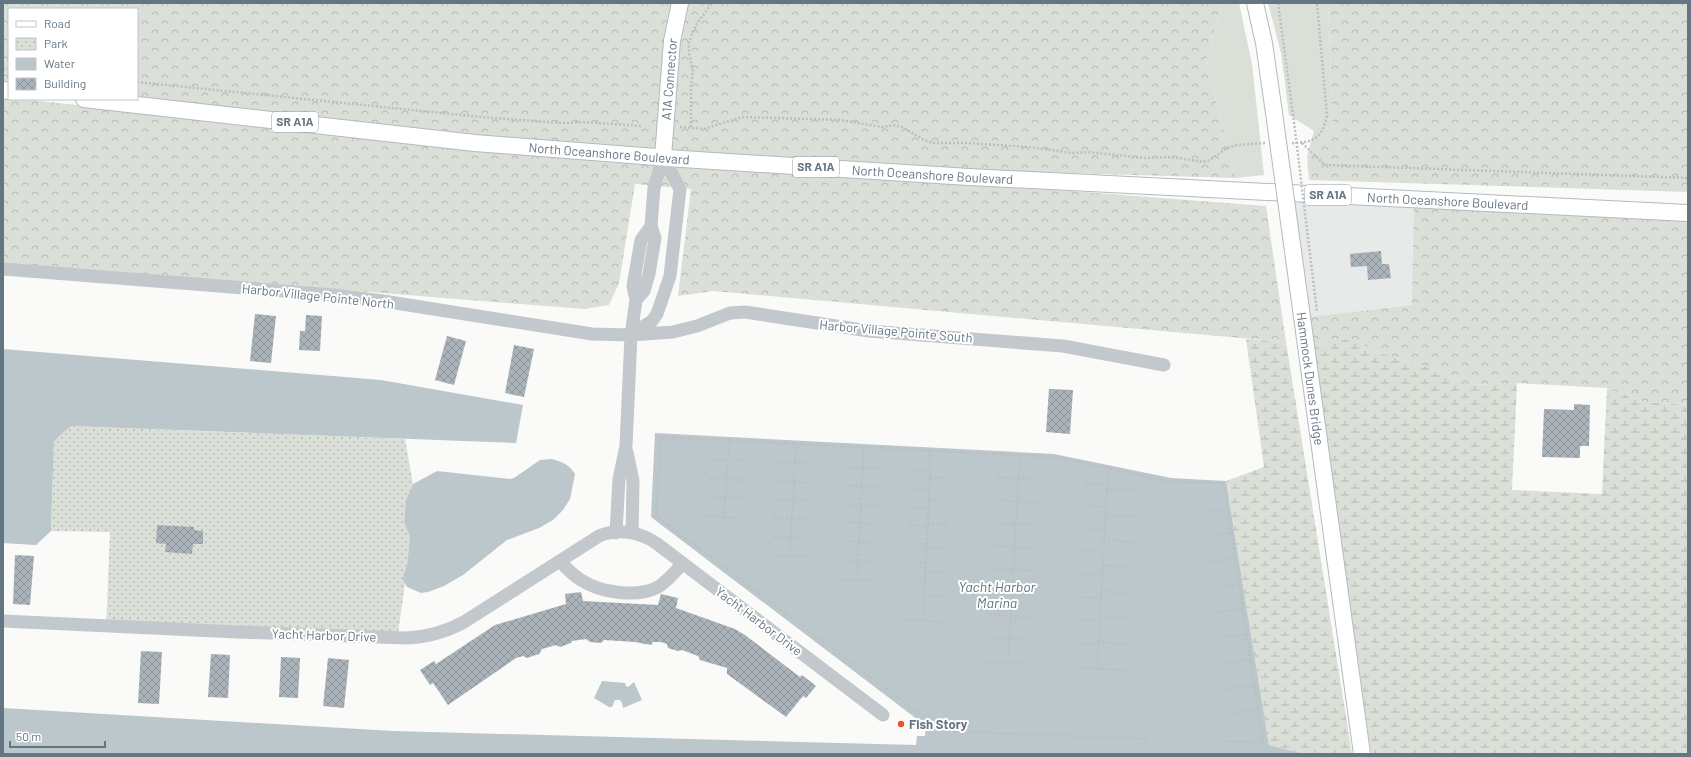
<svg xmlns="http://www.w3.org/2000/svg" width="1691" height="757" font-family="Barlow,sans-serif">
	<defs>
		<pattern id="forest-crowns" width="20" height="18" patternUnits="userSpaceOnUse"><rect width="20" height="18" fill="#dadfd7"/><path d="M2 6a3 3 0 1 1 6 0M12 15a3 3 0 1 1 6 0" fill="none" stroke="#b4b9b4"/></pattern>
		<pattern id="wetland-marsh" width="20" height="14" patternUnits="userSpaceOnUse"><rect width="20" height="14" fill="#dadfd7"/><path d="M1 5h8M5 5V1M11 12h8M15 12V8" fill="none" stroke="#b4b9b4"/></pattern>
		<pattern id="park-dots" width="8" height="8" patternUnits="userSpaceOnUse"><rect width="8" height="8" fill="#dadfd7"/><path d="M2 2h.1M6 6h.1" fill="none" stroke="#b4b9b4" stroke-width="1.8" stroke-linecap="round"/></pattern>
		<pattern id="building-cross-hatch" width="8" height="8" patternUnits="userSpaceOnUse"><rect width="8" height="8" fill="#aab3b9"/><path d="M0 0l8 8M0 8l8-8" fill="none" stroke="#8e969c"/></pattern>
	</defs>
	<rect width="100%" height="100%" fill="#fafaf8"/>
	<path fill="#e8e9e9" d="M 1293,199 L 1414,205 L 1413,305 L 1308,317 Z"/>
	<path fill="#dadfd7" d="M 1222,3 L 1239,3 L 1252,64 L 1264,175 L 1236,178 L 1206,61 Z
		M 1268,3 L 1328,3 L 1333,125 L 1325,141 L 1307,156 L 1314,131 L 1289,115 L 1281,53 Z"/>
	<path fill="url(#forest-crowns)" d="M 3,3 L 673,3 L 657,150 L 475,136 L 137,98 L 137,9 L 9,9 L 9,84 L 3,84 Z
		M 688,3 L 1222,3 L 1206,61 L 1236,178 L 969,170 L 671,151 L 679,42 Z
		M 1328,3 L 1688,3 L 1688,192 L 1309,180 L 1307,156 L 1325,141 L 1333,125 Z
		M 3,97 L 9,97 L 9,99 L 23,99 L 156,114 L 969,183 L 1266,206 L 1286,342 L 713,291 L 678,296 L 691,189 L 635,184 L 619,283 L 609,305 L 584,309 L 3,263 Z
		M 1414,205 L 1688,219 L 1688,405 L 1645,402 L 1607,388 L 1517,383 L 1469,385 L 1425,366 L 1383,354 L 1353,340 L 1336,339 L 1313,346 L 1308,317 L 1412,305 Z"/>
	<path fill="url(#wetland-marsh)" d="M 1246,339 L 1286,342 L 1352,754 L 1304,754 L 1269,745 L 1226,481 L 1264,467 Z
		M 1336,339 L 1353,340 L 1383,354 L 1425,366 L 1469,385 L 1517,383 L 1512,490 L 1602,494 L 1607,388 L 1645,402 L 1688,405 L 1688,754 L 1371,754 L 1313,346 Z"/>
	<path fill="url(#park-dots)" d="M 71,426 L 405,439 L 413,484 L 406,500 L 404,522 L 410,537 L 407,565 L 404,573 L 405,584 L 397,641 L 106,629 L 110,532 L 51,531 L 54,441 Z"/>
	<path fill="#bbc7cb" d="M 3,349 L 381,380 L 523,405 L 516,443 L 71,426 L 54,441 L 51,531 L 36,545 L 3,543 Z
		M 655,433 L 1054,454 L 1171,478 L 1226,481 L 1269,745 L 1304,754 L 3,754 L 3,708 L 393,731 L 916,745 L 917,736 L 925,736 L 926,726 L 651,517 Z
		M 552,459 C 562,462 570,465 575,474 L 570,499 L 563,510 L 553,520 L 539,528 L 507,540 L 463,575 L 444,586 L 428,592 L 421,593 L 407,587 L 403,580 L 404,573 L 407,565 L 410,537 L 404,522 L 406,500 L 413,484 L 437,471 L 510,479 L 514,478 L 540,460 Z
		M 602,681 L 625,683 L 626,686 L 628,687 L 634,682 L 642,700 L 623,708 L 622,703 L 620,700 L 615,700 L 612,707 L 609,707 L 594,698 Z"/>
	<path fill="url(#building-cross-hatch)" d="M 1381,251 L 1382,264 L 1389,264 L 1391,278 L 1368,280 L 1367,266 L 1351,267 L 1350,254 Z
		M 255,314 L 276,316 L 271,363 L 250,361 Z
		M 306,315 L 322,316 L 320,351 L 299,350 L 300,331 L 305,331 Z
		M 447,336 L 466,341 L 454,385 L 435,380 Z
		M 514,345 L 534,349 L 524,397 L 505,393 Z
		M 1049,389 L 1073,390 L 1070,434 L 1046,432 Z
		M 1574,404 L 1590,405 L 1589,446 L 1580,446 L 1580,458 L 1542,457 L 1544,409 L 1574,410 Z
		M 157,525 L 194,527 L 194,530 L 203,531 L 203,544 L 193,544 L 192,554 L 165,552 L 166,544 L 156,543 Z
		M 15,555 L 34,556 L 30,605 L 13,604 Z
		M 581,592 L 583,601 L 658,605 L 661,594 L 678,598 L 676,608 L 735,629 L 745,635 L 800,677 L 802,675 L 816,686 L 806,698 L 803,696 L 786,717 L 727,674 L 727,668 L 700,660 L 698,656 L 682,650 L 678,651 L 668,648 L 667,644 L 661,642 L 653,642 L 651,645 L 635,642 L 604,640 L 601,643 L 590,642 L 586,639 L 572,641 L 571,643 L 560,647 L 556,645 L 542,649 L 539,654 L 527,658 L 523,656 L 516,658 L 448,705 L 433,683 L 430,685 L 420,670 L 434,661 L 436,664 L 495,625 L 566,604 L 565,594 Z
		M 141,651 L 162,652 L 159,704 L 138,703 Z
		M 211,654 L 230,655 L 228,698 L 208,697 Z
		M 281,657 L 300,658 L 298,698 L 279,697 Z
		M 328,658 L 349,660 L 344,708 L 323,706 Z"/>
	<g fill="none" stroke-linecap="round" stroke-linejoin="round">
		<g stroke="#b5babe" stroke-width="18">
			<g id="major">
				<path d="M 1255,3 L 1264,43 L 1275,120"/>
				<path d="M 3,90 L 9,91"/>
				<path id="s1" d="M 84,99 L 475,143 L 682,159 L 969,177 L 1688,213"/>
				<path id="s2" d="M 663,157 L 672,41 L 680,3"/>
			</g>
		</g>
		<path stroke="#bbbfc2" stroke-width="2.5" stroke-dasharray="2 2" stroke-linecap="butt" d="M 1278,3 L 1294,122
			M 3,69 L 9,69
			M 137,82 L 491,118 L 564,123 L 583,122 L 641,126
			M 680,127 L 704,129 L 742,117 L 840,120 L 883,127 L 893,125 L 902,127 L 924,140 L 933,143 L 968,143 L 1028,147 L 1073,153 L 1088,152 L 1145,158 L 1172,157 L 1203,162 L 1210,160 L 1227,148 L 1237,145 L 1265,143
			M 691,127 L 691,86 L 693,71 L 689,53 L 689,42 L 696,25 L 712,3
			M 1292,143 C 1315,142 1321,139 1327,116 L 1317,3
			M 1302,143 L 1325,165 L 1688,178
			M 711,460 L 746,461
			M 778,462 L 813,464
			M 845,467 L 880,469
			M 913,470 L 930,471
			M 930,477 L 951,478
			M 998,477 L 1039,480
			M 710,479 L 744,480
			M 778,481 L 811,483
			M 1086,483 L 1107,484
			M 844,485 L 879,487
			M 912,489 L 929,489
			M 1107,489 L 1137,490
			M 708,497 L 743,498
			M 776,499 L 811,501
			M 929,500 L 950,502
			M 996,500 L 1038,503
			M 844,504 L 878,505
			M 1085,506 L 1106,507
			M 911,507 L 929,508
			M 1211,511 L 1228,508
			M 1105,515 L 1135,516
			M 707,516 L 742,518
			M 724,517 L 729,440
			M 774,518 L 809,520
			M 843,522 L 878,524
			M 995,523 L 1037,525
			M 928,524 L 948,525
			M 910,525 L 927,526
			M 1084,528 L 1104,529
			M 774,537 L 808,539
			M 1205,537 L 1232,533
			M 1104,540 L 1134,542
			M 842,541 L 877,542
			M 909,544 L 927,544
			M 994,546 L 1035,548
			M 927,548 L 947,548
			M 1083,551 L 1103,552
			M 773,556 L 808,557
			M 790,557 L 796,443
			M 841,560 L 876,561
			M 1209,562 L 1236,558
			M 908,563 L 926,563
			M 1102,565 L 1132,567
			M 993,568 L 1034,571
			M 925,572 L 945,573
			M 1082,574 L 1102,574
			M 841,579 L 874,580
			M 857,580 L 864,446
			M 907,581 L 925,581
			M 1212,588 L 1240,584
			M 991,591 L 1033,594
			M 1101,591 L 1131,593
			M 924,596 L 944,596
			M 1080,597 L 1101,598
			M 906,600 L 924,600
			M 1216,612 L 1243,609
			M 990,615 L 1032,617
			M 1100,616 L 1130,618
			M 905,619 L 943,622
			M 923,620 L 931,450
			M 1079,620 L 1099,621
			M 989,638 L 1030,640
			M 1219,638 L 1247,634
			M 1098,642 L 1128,644
			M 1077,643 L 1098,644
			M 987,662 L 1028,664
			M 1008,663 L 1020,455
			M 1223,663 L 1251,660
			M 1077,668 L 1127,670
			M 1097,669 L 1108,468
			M 1227,689 L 1255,685
			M 1230,713 L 1259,710
			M 1146,739 L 942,731 L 656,516 L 661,437 L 1055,457 L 1172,482 L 1224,483 L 1263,742 L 1223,741"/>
		<path stroke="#c3c8cc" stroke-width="13" d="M 3,269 L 334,295 L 383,301 L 592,334 L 631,335 L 673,332 L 697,326 L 730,313 L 745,312 L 869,331 L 1063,346 L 1164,365
			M 636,300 L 644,291 L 649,274 L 655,238 L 651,226
			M 632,334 L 652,321 L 657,314 L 670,276 L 680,189 L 663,157
			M 627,452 L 633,481 L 632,533
			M 616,533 L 619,479 L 626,446 L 631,335 L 636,300 L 633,286 L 641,240 L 651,226 L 654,188 L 663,157
			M 560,561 C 566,568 573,575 581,580 C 601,593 637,598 658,587 C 668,581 675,572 683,563
			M 3,621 L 237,632 L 406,638 C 427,637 446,632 464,622 L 599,536 C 617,528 640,532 656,543 L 883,715"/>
		<use href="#major" stroke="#fff" stroke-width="16"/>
		<g stroke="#b5babe" stroke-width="18" stroke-linecap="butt">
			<g id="major-bridge">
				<path id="s3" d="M 1275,120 L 1362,754"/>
			</g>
		</g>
		<path stroke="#bbbfc2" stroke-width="2.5" stroke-dasharray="2 2" stroke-linecap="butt" d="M 1294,122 L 1317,312"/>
		<use href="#major-bridge" stroke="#fff" stroke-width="16"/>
	</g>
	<circle fill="#e4572e" stroke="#fff" stroke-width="1.5" cx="901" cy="724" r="4"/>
	<g text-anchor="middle" stroke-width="4" stroke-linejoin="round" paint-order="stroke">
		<g fill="#fff" stroke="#939fa8" stroke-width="1">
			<rect x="272" y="112" width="46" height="20" rx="3"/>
			<rect x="793" y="157" width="46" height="20" rx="3"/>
			<rect x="1305" y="185" width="46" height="20" rx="3"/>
		</g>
		<g font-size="12" font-weight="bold" fill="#657683">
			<text x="295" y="126">SR A1A</text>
			<text x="816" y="171">SR A1A</text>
			<text x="1328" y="199">SR A1A</text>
		</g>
		<g font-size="13" fill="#657683" stroke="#fff">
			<text dy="5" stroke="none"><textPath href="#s2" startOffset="78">A1A Connector</textPath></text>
			<text dy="5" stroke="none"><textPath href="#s1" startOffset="528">North Oceanshore Boulevard</textPath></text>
			<text dy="5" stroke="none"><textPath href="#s1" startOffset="852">North Oceanshore Boulevard</textPath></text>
			<text dy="5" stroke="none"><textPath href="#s1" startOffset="1368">North Oceanshore Boulevard</textPath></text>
			<text transform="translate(318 296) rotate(6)" y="5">Harbor Village Pointe North</text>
			<text transform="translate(896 331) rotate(5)" y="5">Harbor Village Pointe South</text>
			<text dy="5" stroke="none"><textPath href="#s3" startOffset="261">Hammock Dunes Bridge</textPath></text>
			<text transform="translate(759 621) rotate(37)" y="5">Yacht Harbor Drive</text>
			<text transform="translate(324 635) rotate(2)" y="5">Yacht Harbor Drive</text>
		</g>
		<g font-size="13" font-weight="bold" fill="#657683" stroke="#fff" text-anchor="start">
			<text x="909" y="729">Fish Story</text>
		</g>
		<g font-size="14" font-style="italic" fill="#60757c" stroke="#fff">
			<text x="997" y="592">Yacht Harbor<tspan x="997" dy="16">Marina</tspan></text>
		</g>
	</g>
	<rect width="1691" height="757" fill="none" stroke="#657683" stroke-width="8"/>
	<rect x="8" y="8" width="130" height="92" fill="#ffffff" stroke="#c1c8cd"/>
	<rect x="16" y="21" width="20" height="6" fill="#ffffff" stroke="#c1c8cd"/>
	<text x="44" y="28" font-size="12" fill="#657683">Road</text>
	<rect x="16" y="38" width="20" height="12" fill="url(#park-dots)" stroke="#c1c8cd"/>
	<text x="44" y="48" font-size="12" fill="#657683">Park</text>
	<rect x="16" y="58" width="20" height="12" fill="#bbc7cb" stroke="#c1c8cd"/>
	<text x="44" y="68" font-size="12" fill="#657683">Water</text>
	<rect x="16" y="78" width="20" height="12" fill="url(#building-cross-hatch)" stroke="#c1c8cd"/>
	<text x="44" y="88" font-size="12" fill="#657683">Building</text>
	<path d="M10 741v6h95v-6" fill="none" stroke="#657683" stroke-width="2"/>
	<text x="16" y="741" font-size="12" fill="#657683" stroke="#ffffff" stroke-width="3" paint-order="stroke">50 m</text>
</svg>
